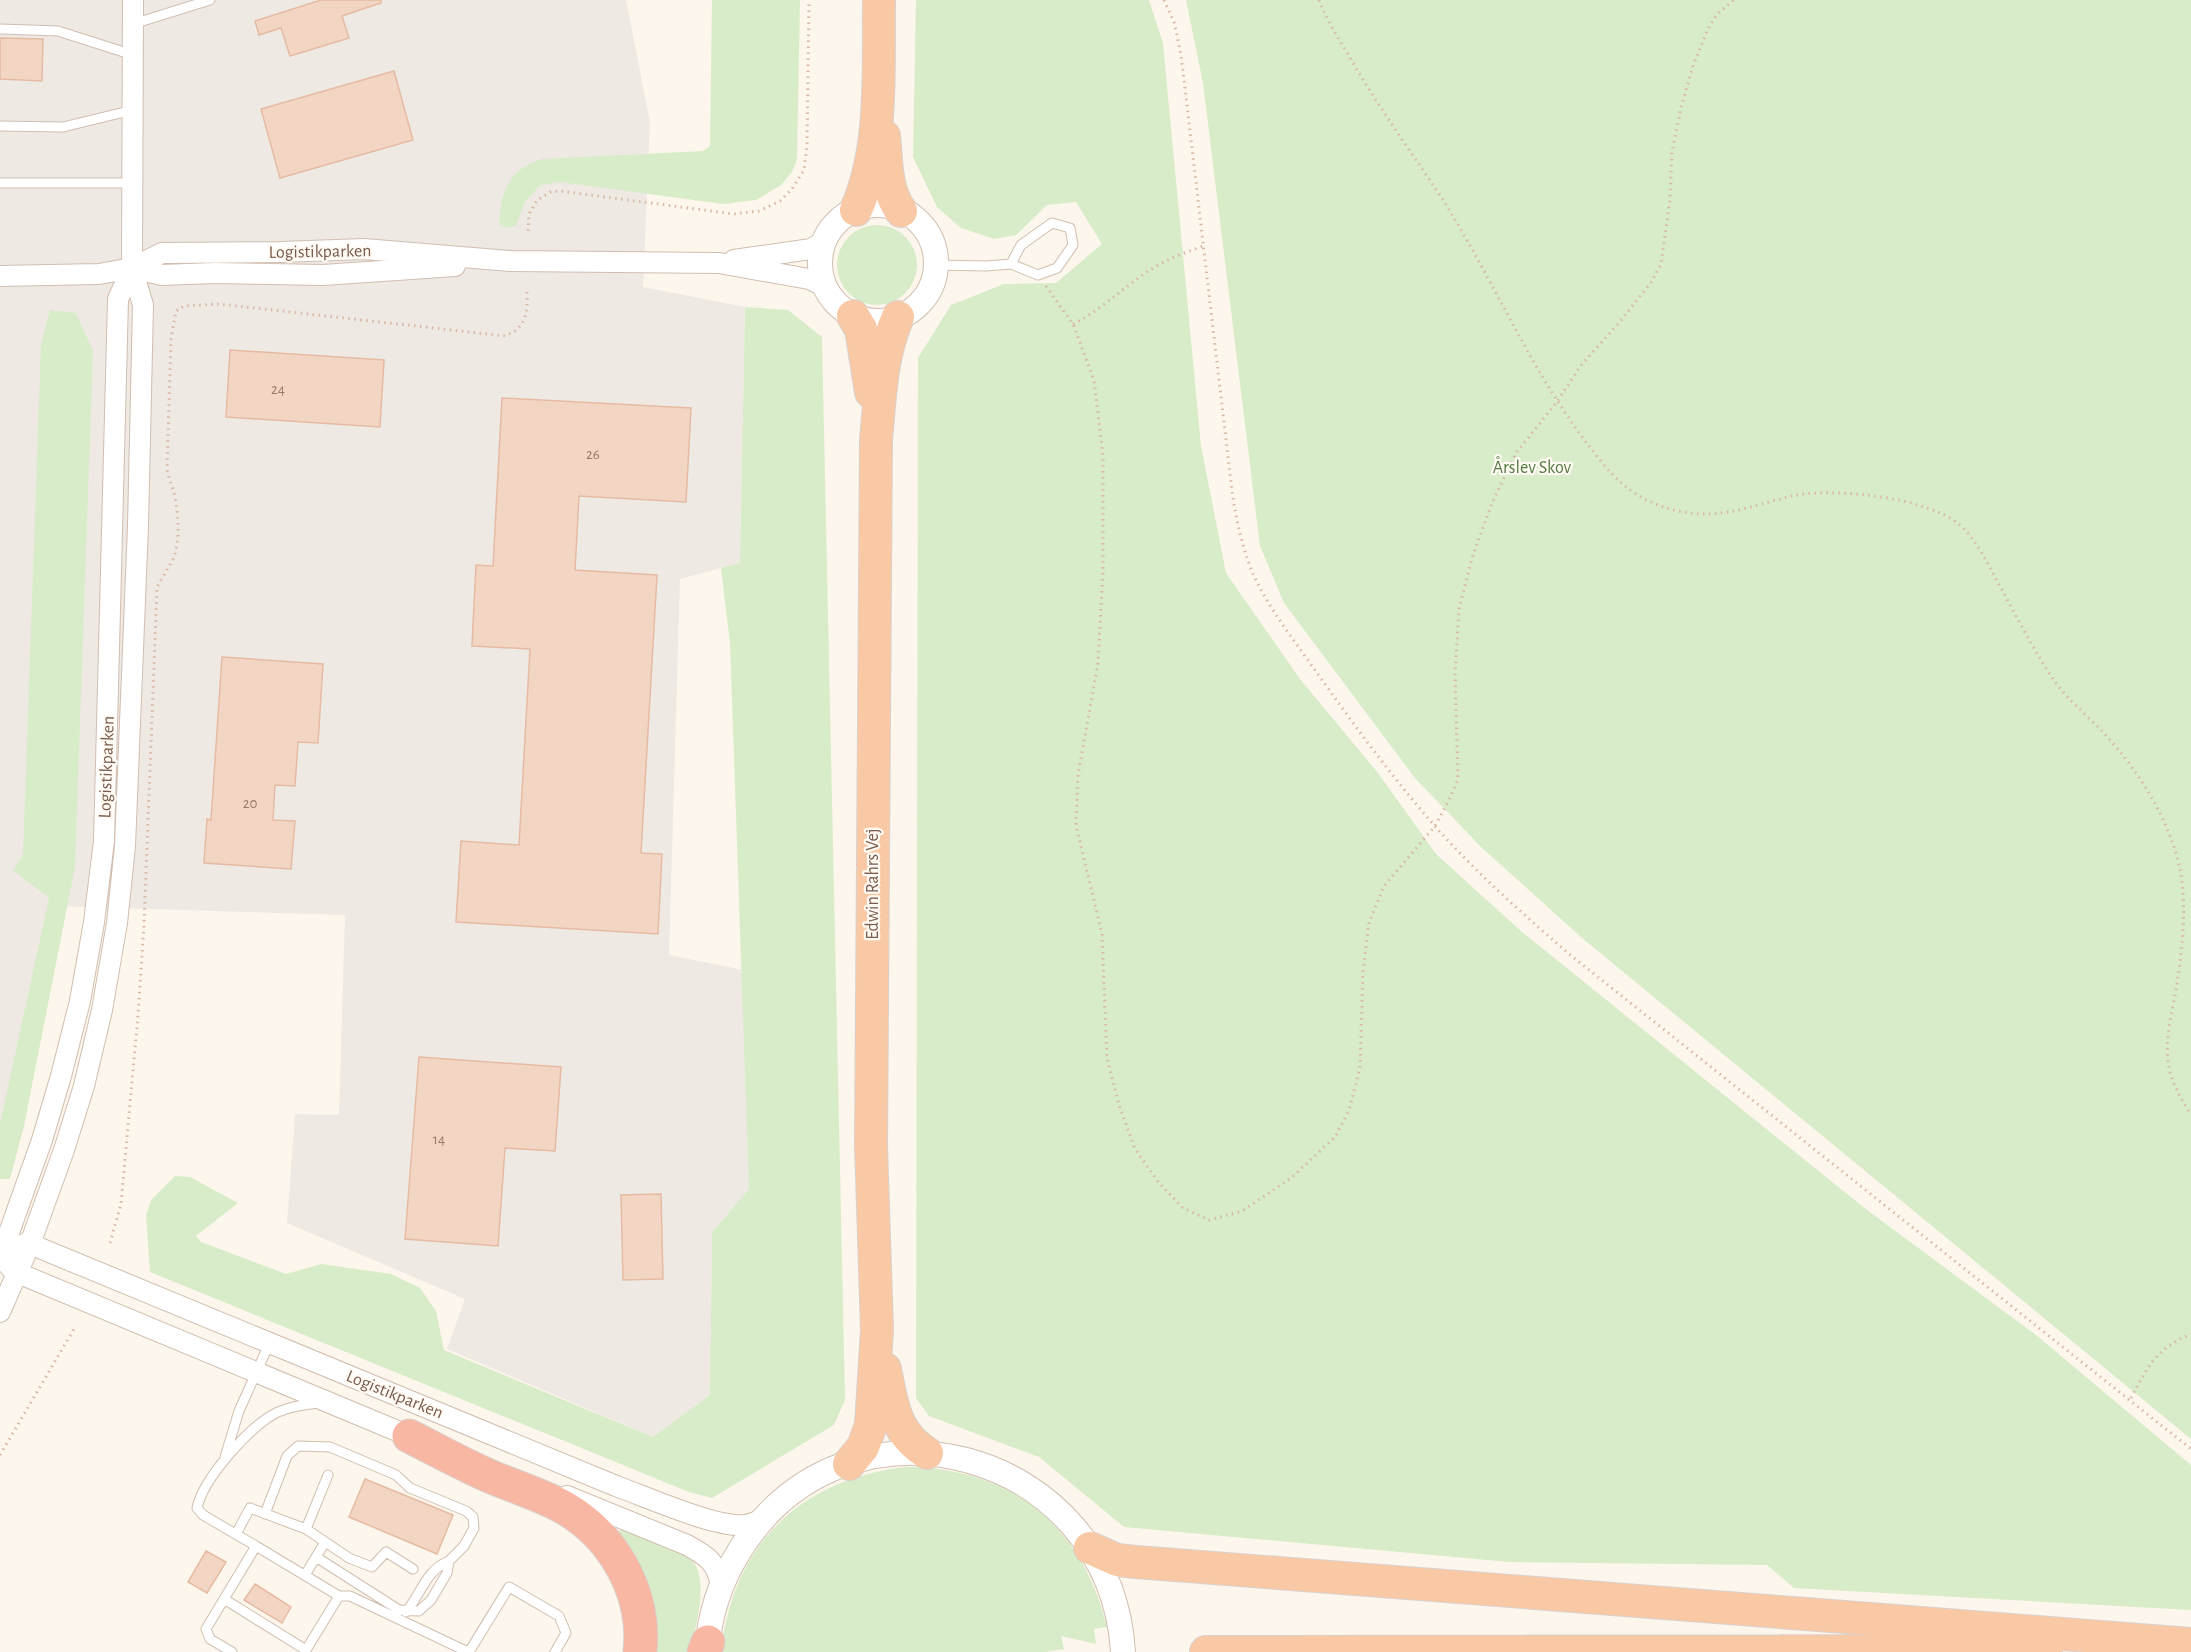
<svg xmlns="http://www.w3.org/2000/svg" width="2191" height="1652" font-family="'Alegreya Sans',sans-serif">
	<rect width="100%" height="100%" fill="#fdf6ec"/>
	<path fill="#efe9e4" d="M 0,0 L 626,0 L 650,122 L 643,287 L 745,307 L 740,563 L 680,579 L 669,955 L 748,971 L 749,1189 L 712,1232 L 710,1395 L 653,1437 L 447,1349 L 465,1299 L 287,1223 L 295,1114 L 339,1115 L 345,915 L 55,906 L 0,1166 Z"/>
	<path fill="#d8ecc9" d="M 712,0 L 800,0 L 797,160 L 792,172 L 781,185 L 756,200 L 723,204 L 560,182 L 540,185 L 525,202 L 516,226 L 504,228 L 499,224 C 501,191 508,170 542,159 L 703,151 L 710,146 Z
		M 916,0 L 1149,0 L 1163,43 L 1201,446 L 1226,573 L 1300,679 L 1378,773 L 1436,854 L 1522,932 L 1867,1210 L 2036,1335 L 2191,1465 L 2191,1610 L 1794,1588 L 1767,1565 L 1509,1562 L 1124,1527 L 1039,1457 L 929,1416 L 916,1398 L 918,358 L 951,305 L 1004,284 L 1056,283 L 1102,244 L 1076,202 L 1047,205 L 1016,235 L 994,239 L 961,228 L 937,207 L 913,157 Z
		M 1186,0 L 2191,0 L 2191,1439 L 1582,938 L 1482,848 L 1415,778 L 1284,603 L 1260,546 L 1203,83 Z
		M837 265a40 40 0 1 1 80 0a40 40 0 1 1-80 0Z
		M 745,307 L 788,310 L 822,337 L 845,1400 L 834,1425 L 712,1498 L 689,1492 L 150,1272 L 146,1215 L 151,1200 L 175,1176 L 190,1177 L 238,1203 L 196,1236 L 201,1242 L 286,1274 L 321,1264 L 391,1274 L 420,1288 L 436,1311 L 444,1350 L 653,1437 L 710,1395 L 712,1232 L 749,1189 L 730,643 L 721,568 L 740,563 Z
		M 50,310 L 76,313 L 93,351 L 75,867 L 24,1126 L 10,1179 L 0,1179 L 0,1124 L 49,898 L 13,870 L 23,855 L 41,344 Z
		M 904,1467 C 1010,1467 1082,1524 1107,1627 L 1094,1629 L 1096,1644 L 1061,1636 L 1064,1649 L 1045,1652 L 721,1652 C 733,1545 798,1481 904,1467 Z
		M 622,1527 L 690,1556 C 711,1582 695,1623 691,1652 L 651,1652 L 617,1535 Z"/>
	<path fill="#f3d5c3" stroke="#e6bba3" stroke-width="1.5" d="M 321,0 L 381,0 L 381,3 L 342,16 L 349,38 L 290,56 L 281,28 L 259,35 L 255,21 Z
		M 0,38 L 43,39 L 42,81 L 0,79 Z
		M 394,71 L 413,140 L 280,178 L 261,109 Z
		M 230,350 L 384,360 L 380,427 L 226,417 Z
		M 502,398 L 691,408 L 686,502 L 579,496 L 575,570 L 657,575 L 641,853 L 662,854 L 658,934 L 456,922 L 461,841 L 519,845 L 530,649 L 472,646 L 476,565 L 493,566 Z
		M 222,657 L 323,664 L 318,743 L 298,742 L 295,786 L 275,785 L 273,820 L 295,821 L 291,869 L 204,863 L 207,819 L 211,820 Z
		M 419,1057 L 561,1067 L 555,1151 L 505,1148 L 498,1246 L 405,1239 Z
		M 661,1194 L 663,1279 L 623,1280 L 621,1195 Z
		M 365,1479 L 453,1515 L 437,1554 L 349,1517 Z
		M 206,1551 L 226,1562 L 207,1593 L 188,1582 Z
		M 255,1584 L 291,1607 L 282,1623 L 244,1600 Z"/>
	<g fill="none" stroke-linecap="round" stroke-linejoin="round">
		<g stroke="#d1beb0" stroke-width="11">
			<path id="service" d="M 133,24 L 210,0
				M 0,29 L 58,31 L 133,55
				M 0,126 L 63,127 L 133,110
				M 0,183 L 133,183
				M 935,265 L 986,266 L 1011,264 L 1038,275 L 1057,268 L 1073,245 L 1070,228 L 1052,223 L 1021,245 L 1011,264
				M 225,1457 L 239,1411 L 270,1342
				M 265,1514 L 287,1456 L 298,1446 L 330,1447 L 396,1475 L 410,1488 L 466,1511 L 473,1517 L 474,1528 L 464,1546 L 449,1561 L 447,1573 L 431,1600 L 419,1611 L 399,1610 L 316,1557
				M 306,1529 L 328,1475
				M 236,1534 L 250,1508 L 306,1529 L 349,1558 L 372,1567 L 386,1552 L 413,1569
				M 256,1546 L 339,1596 L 306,1650 L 224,1599 L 256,1546 L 203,1515 L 197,1508 C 203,1479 251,1424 278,1412 C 292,1406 305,1404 320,1403
				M 305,1575 L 325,1542
				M 339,1596 L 350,1596 L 468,1652
				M 224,1599 L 206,1629 L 210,1639 L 232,1652
				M 406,1612 C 421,1594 426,1570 449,1561
				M 469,1652 L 509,1587 L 559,1616 L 566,1633 L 555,1652"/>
		</g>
		<g stroke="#d1beb0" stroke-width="22">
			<path id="minor" d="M 734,260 L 811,249 L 824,241
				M 132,268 L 162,275 L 215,273 L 323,275 L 455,266
				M 0,276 L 99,274 L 132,268 L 162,253 L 281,252 L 364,249 L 511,261 L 719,263 L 809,279 L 824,286
				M 30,1244 L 616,1486 C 647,1497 715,1528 746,1525 C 752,1524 758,1521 763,1519
				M 0,1258 L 42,1140 L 61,1076 L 80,1001 L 94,922 L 104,841 L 118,299 L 132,268
				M 18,1273 L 419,1440
				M 0,1312 L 30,1244 L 64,1150 L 84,1086 L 102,1010 L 117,923 L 125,846 L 138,526 L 143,305 L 132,268 L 133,0
				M 567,1496 L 687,1545 C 707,1556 717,1562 721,1586"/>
		</g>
		<g stroke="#d1beb0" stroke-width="26">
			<path id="tertiary" d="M820 263a58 58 0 1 1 116 0a58 58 0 1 1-116 0Z
				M 18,1273 L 2,1255 L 30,1244
				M 707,1652 C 709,1615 721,1580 740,1550 C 848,1377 1111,1450 1123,1652"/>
		</g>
		<g stroke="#dad1cd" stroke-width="34">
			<path id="trunk" d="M 884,136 C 887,162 885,190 901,211
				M 856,210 C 884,148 878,66 879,0
				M 853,316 L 861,329 L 871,392
				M 885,1369 C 892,1404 895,1434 927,1453
				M 849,1464 L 863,1447 L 871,1425 L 877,1330 L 871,1145 L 876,439 C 880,399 881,354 898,317
				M 1090,1548 L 1117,1560 L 1136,1562 L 2191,1644
				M 1206,1652 L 2046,1651"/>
		</g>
		<g stroke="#dad1cd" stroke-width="35">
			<path id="motorway" d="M 409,1436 C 435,1449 460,1463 487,1475 C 512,1486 539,1494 563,1507 C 614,1536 646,1593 640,1652
				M 704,1652 L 708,1642"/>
		</g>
		<path stroke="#d9b8a5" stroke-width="3" stroke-dasharray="1.5 4.5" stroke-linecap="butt" d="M 1164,0 L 1174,22 L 1181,54 L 1232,491 C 1236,519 1242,547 1253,574 C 1270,611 1297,644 1320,677 C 1356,728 1393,778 1434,825 C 1475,872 1522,913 1569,954 L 2191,1449
			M 1319,0 C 1327,20 1338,38 1349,56 C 1377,105 1410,150 1441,197 C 1491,275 1527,363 1583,438 C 1595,454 1609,473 1625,486 C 1643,501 1667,510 1690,513 C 1726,518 1757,504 1792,496 C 1833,487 1929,497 1961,526 C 1979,543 1988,565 2000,586 C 2016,616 2032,647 2051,676 C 2064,696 2083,712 2100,729 C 2137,768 2171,820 2181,874 C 2186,907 2183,944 2178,977 C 2174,1008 2162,1042 2170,1072 C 2174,1088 2183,1101 2191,1115
			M 528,231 L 529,214 L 537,200 L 551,192 L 560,191 L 734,214 L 759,211 L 780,201 L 792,189 L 804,170 L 807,146 L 809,0
			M 1046,286 L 1073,324 L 1094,380 L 1103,456 L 1103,570 L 1098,663 L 1078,775 L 1076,825 L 1102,934 L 1107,1058 L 1119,1105 L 1135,1149 L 1159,1183 L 1183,1208 L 1209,1220 L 1242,1211 L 1291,1178 L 1335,1137 L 1349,1110 L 1360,1068 L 1363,971 L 1369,923 L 1384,886 L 1435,826 L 1449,800 L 1458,779 L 1455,675 L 1459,609 L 1473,555 L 1492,503 L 1516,453 L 1556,403 L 1582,364 L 1618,324 L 1652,281 L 1661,264 L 1670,200 L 1672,152 L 1681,108 L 1693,66 L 1707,31 L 1717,14 L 1734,0
			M 1073,324 C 1098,312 1118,292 1141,276 C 1160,262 1181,254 1203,246
			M 110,1243 L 121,1204 L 138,1015 L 144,925 L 157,588 C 162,576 171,566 175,554 C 180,535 178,516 175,497 C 173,487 169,481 167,469 L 171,339 L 176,311 L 184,306 L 219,304 L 505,336 C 526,328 528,313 527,292
			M 2131,1398 C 2148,1366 2156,1349 2191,1334
			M 0,1455 L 74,1329"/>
		<use href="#service" stroke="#fff" stroke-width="9"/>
		<use href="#minor" stroke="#fff" stroke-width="20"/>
		<use href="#tertiary" stroke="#fff" stroke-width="24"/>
		<use href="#trunk" stroke="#f9c8a4" stroke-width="32"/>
		<use href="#motorway" stroke="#f7b7a3" stroke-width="33"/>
	</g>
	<g text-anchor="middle" stroke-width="4.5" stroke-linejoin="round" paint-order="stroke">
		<g font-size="15" fill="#987a6a">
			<text x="278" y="394">24</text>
			<text x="593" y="459">26</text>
			<text x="250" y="808">20</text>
			<text x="439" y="1144">14</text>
		</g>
		<g font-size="18" fill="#7a5c4d" stroke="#fffaf3">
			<text transform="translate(320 251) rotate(-1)" y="6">Logistikparken</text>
			<text transform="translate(106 767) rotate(-88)" y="6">Logistikparken</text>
			<text transform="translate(872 884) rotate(-90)" y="6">Edwin Rahrs Vej</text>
			<text transform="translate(395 1394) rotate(22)" y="6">Logistikparken</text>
		</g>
		<g font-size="18" fill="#537a41" stroke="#fffaf3">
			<text x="1532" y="473">Årslev Skov</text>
		</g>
	</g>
</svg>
